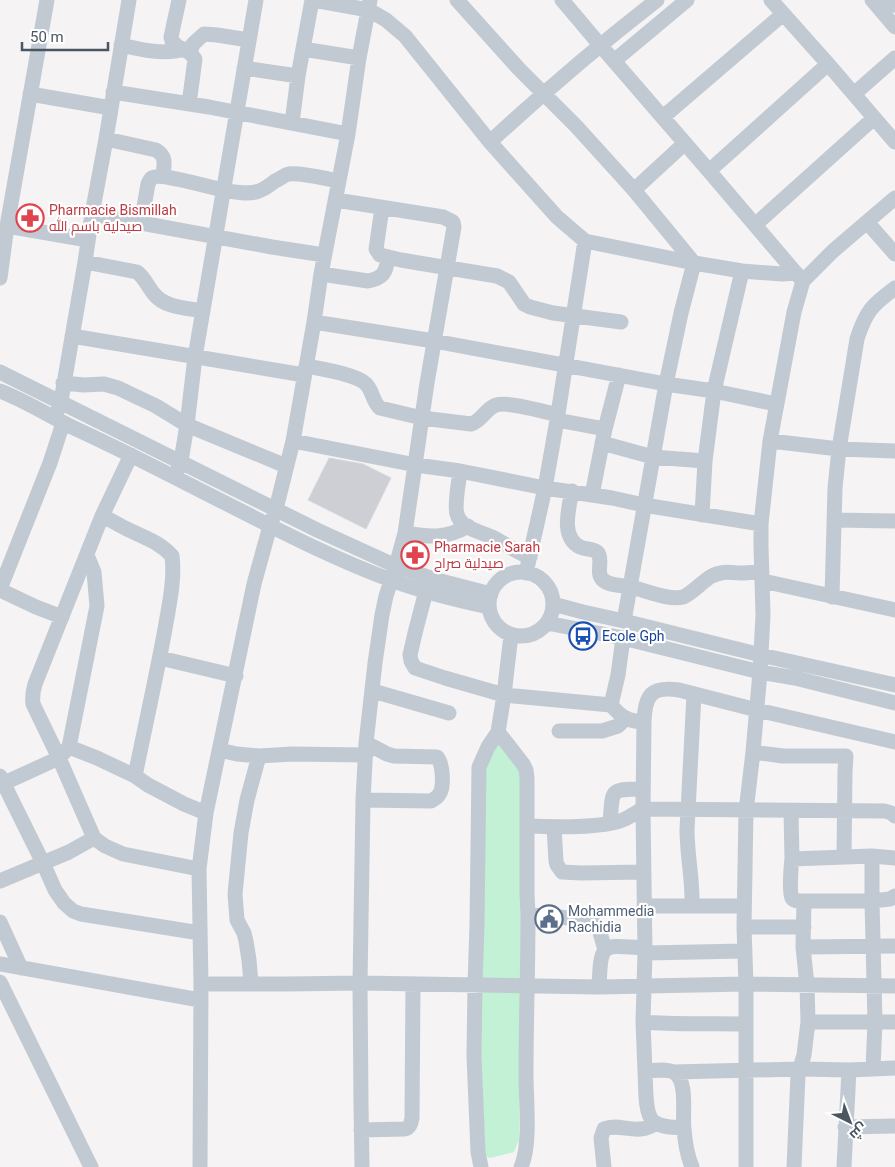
<svg xmlns="http://www.w3.org/2000/svg" width="895" height="1167" font-family="Roboto,Cairo,sans-serif">
	<rect width="100%" height="100%" fill="#f5f3f3"/>
	<path fill="#c3f1d5" d="M 495,735 L 524,771 L 519,1140 L 514,1152 L 490,1158 L 478,1153 L 477,761 Z"/>
	<path fill="#cdcfd5" stroke="#d7d9de" d="M 329,458 L 363,464 L 391,478 L 366,529 L 308,500 Z"/>
	<g fill="none" stroke-linecap="round" stroke-linejoin="round">
		<path stroke="#c1cad2" stroke-width="15" d="M 179,0 L 171,37 L 172,41 L 177,46 L 190,53 L 195,59 L 189,104
			M 313,0 L 369,10 L 386,20 L 405,36 L 490,142 L 557,217 L 585,241 L 694,263 L 742,271 L 782,274 L 796,273
			M 457,0 L 519,69 L 576,126 L 634,190 L 694,263 L 681,313 L 666,384 L 624,621
			M 562,0 L 600,45 L 614,61 L 709,171 L 800,278
			M 771,0 L 828,64 L 895,142
			M 872,0 L 895,27
			M 877,6 L 895,5
			M 121,45 C 142,50 164,55 185,49
			M 303,49 L 359,58
			M 190,53 L 193,44 L 204,34 L 217,35 L 249,40
			M 614,61 L 687,0
			M 244,68 L 298,76 L 312,0
			M 113,92 L 209,107 L 348,134
			M 30,94 L 111,108
			M 854,94 L 895,58
			M 663,117 L 783,14
			M 292,123 L 298,76
			M 106,139 L 156,150 C 167,157 164,164 163,176
			M 490,142 C 544,92 599,45 657,0
			M 709,171 L 828,64
			M 634,190 L 685,143
			M 336,200 L 443,217 L 453,222 L 454,227 L 427,383 L 405,533 L 396,566 L 386,596 L 382,615 L 375,663 L 366,743 L 363,800 L 360,983 L 361,1103 L 362,1167
			M 382,208 L 376,249 L 380,255 L 401,260 L 497,276 L 509,282 L 524,304 L 530,307 L 553,313 L 621,322
			M 92,214 L 272,247 L 324,255
			M 867,222 L 895,254
			M 141,224 L 148,184 C 149,182 150,179 152,178 C 160,172 212,188 224,190 C 234,192 249,195 259,191 C 265,189 270,185 275,181 C 280,179 284,175 289,174 C 301,172 326,179 339,181
			M 755,225 L 874,118
			M 7,226 L 88,240
			M 85,262 L 137,272 C 145,278 148,287 154,294 C 165,308 187,308 203,311
			M 321,274 L 368,281 C 383,278 386,273 388,258
			M 0,278 L 7,226 L 47,0
			M 314,322 L 434,341 L 666,384 L 714,391 L 776,404
			M 72,336 L 304,375
			M 306,366 C 321,369 356,374 366,384 C 373,391 372,401 380,408 L 422,418 L 471,424 C 482,421 485,409 496,405 C 508,401 545,412 558,415
			M 0,372 L 317,530 L 396,566 L 437,580 L 491,594
			M 63,383 L 84,385 L 104,384 L 118,388 L 156,406 L 187,425 L 286,466
			M 0,391 C 26,401 49,416 74,428 C 133,455 189,485 247,514 C 294,538 342,562 391,580 C 423,592 456,600 489,607
			M 58,410 L 61,401 L 85,262 L 92,214 L 106,139 L 129,0
			M 557,420 L 605,429
			M 293,441 L 416,465 L 460,471 L 545,488 L 612,498 L 644,505 L 761,524
			M 770,441 L 839,449 L 895,451
			M 602,443 L 653,457 L 705,461
			M 131,455 L 102,516 L 35,684 C 33,691 32,697 33,704 L 59,758 L 94,838 L 105,846 L 123,854 L 199,869
			M 178,469 L 181,461 L 187,425 L 195,357 L 256,0
			M 460,471 C 459,482 454,505 457,514 C 461,530 484,532 496,539 C 507,545 518,553 530,557
			M 572,491 C 569,508 560,537 580,547 C 586,550 594,548 598,553 C 603,561 596,572 602,579 C 608,586 622,585 631,587 C 645,590 669,601 683,597 C 690,595 702,582 710,577 C 720,571 728,572 739,573 C 747,573 755,572 762,572
			M 592,495 L 605,429 L 619,375
			M 702,515 L 705,461 L 714,391 L 742,271
			M 102,516 C 111,520 119,525 127,529 C 143,537 160,542 172,556 C 175,580 169,605 165,629 C 156,678 145,727 135,776
			M 834,520 L 895,521
			M 405,533 C 429,537 446,539 468,526
			M489 604a32 32 0 1 1 64 0a32 32 0 1 1-64 0Z
			M 526,573 L 545,488 L 557,420 L 585,241
			M 763,581 L 895,610
			M 0,589 L 50,463 L 63,423
			M 0,590 L 36,607 L 62,617
			M 426,591 L 415,633 L 410,655 L 411,661 L 415,668 L 445,678 L 504,695 L 611,705 L 618,675 L 623,638
			M 832,597 L 835,488 L 839,449 L 857,339 C 866,311 872,305 895,288
			M 553,604 L 583,612 L 624,621 L 761,655 L 895,685
			M 547,623 L 623,638 L 760,672 L 795,678 L 895,703
			M 160,658 L 236,676
			M 373,691 L 449,713
			M 611,705 C 622,718 628,721 644,722 L 643,809 L 645,953 L 643,1022 L 645,1071 C 654,1071 668,1068 675,1073 C 688,1082 682,1115 684,1129 C 685,1142 687,1155 692,1167
			M 644,722 C 645,695 651,686 679,690 L 757,710 L 895,742
			M 559,731 L 602,731 L 618,726 L 626,718
			M 498,732 L 523,764 L 526,770 L 527,778 L 527,894 L 528,914 C 528,968 526,1021 526,1075 C 526,1100 531,1145 521,1167
			M 69,747 L 97,758 L 135,776 L 148,785 L 184,804 L 206,813
			M 219,750 L 237,754 L 259,756 L 292,754 L 366,755
			M 753,752 L 783,756 L 846,756 L 845,771 L 844,857
			M 0,776 L 43,863 L 55,890 L 64,903 L 73,911 L 81,914 L 200,933
			M 0,785 L 59,758 L 69,747 L 97,606 L 94,572 L 87,555
			M 363,800 L 431,801 C 435,799 438,797 440,793 C 444,785 443,764 437,757 L 394,756 L 387,754 L 366,743
			M 791,811 L 792,859
			M 610,823 C 613,790 608,789 643,789
			M 528,826 C 553,827 603,829 625,819 C 631,816 637,812 643,809 L 885,811 L 891,813 L 895,816
			M 554,827 L 556,861 L 557,865 L 562,872 L 581,873 L 644,872
			M 872,856 L 872,901 L 800,901 C 797,901 794,901 792,898 C 789,894 791,866 792,859 Z
			M 872,856 L 895,858
			M 0,881 L 69,852 L 94,838
			M 644,906 L 744,906
			M 692,906 C 693,881 687,855 687,830 L 694,694
			M 528,914 L 590,920 C 602,928 600,937 605,949
			M 0,922 L 21,968
			M 744,927 L 804,927
			M 803,947 L 895,946
			M 645,953 L 745,951
			M 0,964 L 200,1000
			M 0,982 L 91,1167
			M 251,983 L 249,960 L 246,941 L 244,933 L 237,920 L 235,894 L 241,833 L 247,800 L 259,756
			M 201,984 L 288,984 L 360,983 L 599,987 L 746,984 L 895,986
			M 599,987 C 601,941 601,945 645,948
			M 643,1022 C 677,1025 711,1023 745,1024
			M 808,1022 L 895,1022
			M 873,1069 L 875,1022 L 872,901 L 890,899 L 895,896
			M 645,1071 C 646,1082 644,1113 653,1121 C 661,1128 674,1127 683,1128
			M 674,1072 L 800,1069 L 849,1070 L 895,1068
			M 845,1127 L 895,1126
			M 361,1130 L 405,1129 C 410,1128 411,1123 412,1118 L 413,984
			M 200,1167 L 201,984 L 199,869 L 206,813 L 254,584 L 270,526 L 276,509 L 293,441 L 314,322 L 321,274 L 348,134 L 359,58 L 370,0
			M 481,1167 L 478,1152 L 474,1056 L 475,984 L 477,926 L 479,767 L 488,747 L 498,732 L 504,695 L 511,635
			M 604,1167 L 601,1138 L 604,1129 C 621,1122 637,1137 656,1123
			M 746,1167 L 746,984 L 744,927 L 746,811 L 753,752 L 760,672 L 763,615 L 761,546 L 761,524 L 770,441 L 794,312 L 803,281 L 833,251 L 895,198
			M 794,1167 L 798,1075 L 804,1055 L 808,1022 L 807,985 L 803,947 L 804,901
			M 844,1167 L 849,1070"/>
	</g>
	<defs>
		<g id="pharmacy-ring" transform="scale(1.4375)"><circle r="9.5" fill="#fff" stroke="#e0444e" stroke-width="1.5"/><path d="M-2-6h4v4h4v4h-4v4h-4v-4h-4v-4h4Z" fill="#e0444e"/></g>
		<g id="bus-ring" transform="scale(1.4375)"><circle r="9.5" fill="#fff" stroke="#1a4fb4" stroke-width="1.5"/><path d="M-5-6H5V4H4V6H2V4H-2V6H-4V4H-5ZM-3.5-4V0h7V-4ZM-3.5 1.2v1.5H-2V1.2ZM2 1.2v1.5H3.5V1.2Z" fill="#1a4fb4"/></g>
		<g id="civic-ring" transform="scale(1.4375)"><circle r="9.5" fill="#fff" stroke="#5c6f8a" stroke-width="1.5"/><path d="M-.6-6.5H3V-4.5H.6V-3L4-1V1h2V6H-6V1h2V-1L-.6-3ZM-1.2 2.5V6h2.4V2.5Z" fill="#5c6f8a"/></g>
	</defs>
	<g fill-rule="evenodd">
		<use href="#pharmacy-ring" x="30" y="218"/>
		<use href="#pharmacy-ring" x="415" y="555"/>
		<use href="#bus-ring" x="583" y="636"/>
		<use href="#civic-ring" x="549" y="919"/>
	</g>
	<g text-anchor="middle" stroke-width="4.5" stroke-linejoin="round" paint-order="stroke">
		<g font-size="14" fill="#be3a42" stroke="#fff" text-anchor="start">
			<text x="49" y="215">Pharmacie Bismillah<tspan x="49" dy="16">صيدلية باسم الله</tspan></text>
			<text x="434" y="552">Pharmacie Sarah<tspan x="434" dy="16">صيدلية صراح</tspan></text>
		</g>
		<g font-size="14" fill="#164399" stroke="#fff" text-anchor="start">
			<text x="602" y="641">Ecole Gph</text>
		</g>
		<g font-size="14" fill="#4e5e75" stroke="#fff" text-anchor="start">
			<text x="568" y="916">Mohammedia<tspan x="568" dy="16">Rachidia</tspan></text>
		</g>
	</g>
	<g transform="translate(850 1122) rotate(138)" stroke="#ffffff" stroke-width="4" paint-order="stroke">
	<path d="M0-4L9 19L0 12L-9 19Z" fill="#4a5661"/>
	<text y="-8" font-size="14" font-weight="bold" text-anchor="middle" fill="#4a5661">ش</text>
	</g>
	<path d="M22 42v8h86v-8" fill="none" stroke="#4a5661" stroke-width="2.5"/>
	<text x="30" y="42" font-size="15" fill="#4a5661" stroke="#ffffff" stroke-width="4" paint-order="stroke">50 m</text>
</svg>
